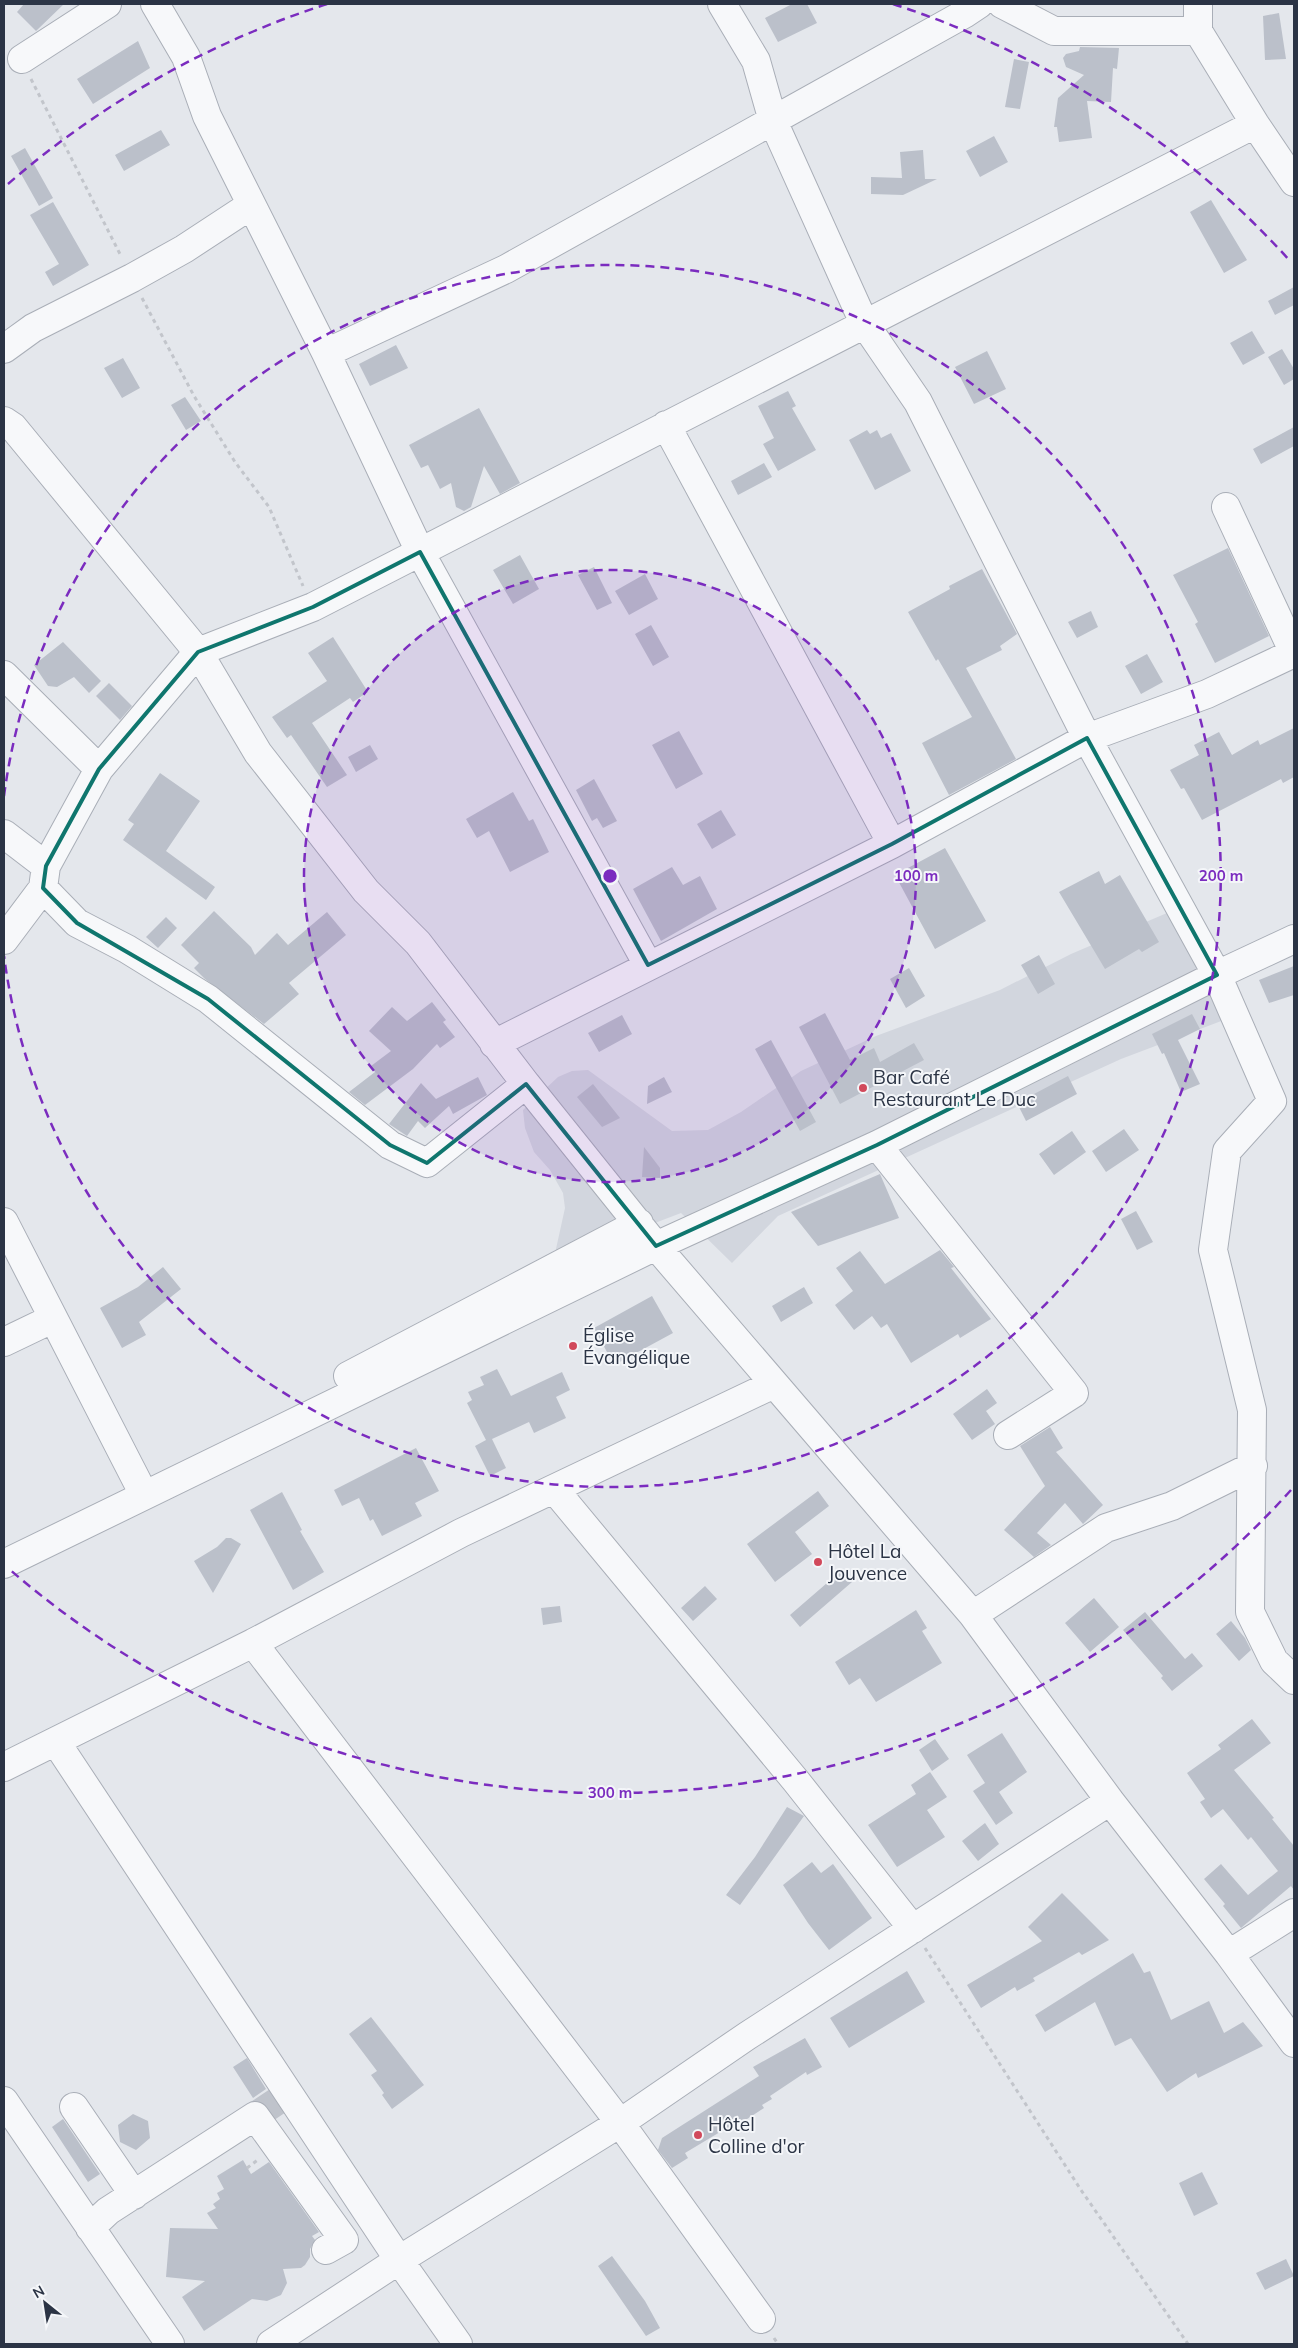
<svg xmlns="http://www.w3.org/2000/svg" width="1298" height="2348" font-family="Mulish,sans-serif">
	<rect width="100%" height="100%" fill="#e4e7ec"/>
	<path fill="#d2d6de" d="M 1167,913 L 1196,914 L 1213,936 L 1245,1012 L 1121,1059 L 778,1216 L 732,1263 L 681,1213 L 592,1247 L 554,1258 L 565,1208 L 563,1193 L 550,1170 L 534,1152 L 525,1128 L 523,1110 L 558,1077 L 572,1071 L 588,1070 L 672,1131 L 708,1130 L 741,1112 L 801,1071 L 876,1036 L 1000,990 L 1071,954 Z"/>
	<path fill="#bbc0ca" d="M 24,4 L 64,4 L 36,31 L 17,12 Z
		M 792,4 L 807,4 L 817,23 L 778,42 L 765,18 Z
		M 1279,13 L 1286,59 L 1265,60 L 1263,16 Z
		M 138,41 L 150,68 L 93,104 L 77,79 Z
		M 1080,47 L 1119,48 L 1117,69 L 1113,68 L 1111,102 L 1087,101 L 1092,138 L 1059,142 L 1057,127 L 1054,127 L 1058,98 L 1084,75 L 1066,67 L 1063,58 L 1066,54 L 1079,51 Z
		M 1014,59 L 1029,62 L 1020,109 L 1005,107 Z
		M 161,130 L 170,145 L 124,171 L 115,155 Z
		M 994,136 L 1008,162 L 980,177 L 966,151 Z
		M 25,148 L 53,198 L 39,206 L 11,156 Z
		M 923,150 L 925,179 L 937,179 L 903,195 L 871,194 L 871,177 L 902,178 L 900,152 Z
		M 1211,200 L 1247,260 L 1224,273 L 1190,212 Z
		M 53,202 L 89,265 L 53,286 L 45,272 L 59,264 L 30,215 Z
		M 1294,287 L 1294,305 L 1275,315 L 1268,301 Z
		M 1252,331 L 1265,353 L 1243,365 L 1230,343 Z
		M 396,345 L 408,368 L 370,386 L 359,364 Z
		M 1282,349 L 1294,369 L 1294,379 L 1284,385 L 1268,357 Z
		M 987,351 L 1006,389 L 974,404 L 955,367 Z
		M 123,358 L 140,388 L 122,398 L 104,368 Z
		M 788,391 L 796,406 L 792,408 L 816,450 L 778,471 L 763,444 L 774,438 L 758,406 Z
		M 185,397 L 201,421 L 186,430 L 171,405 Z
		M 479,408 L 520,483 L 500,494 L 484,466 L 471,507 L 464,511 L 456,507 L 451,483 L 440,489 L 428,465 L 421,468 L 409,445 Z
		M 1294,427 L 1294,446 L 1261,464 L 1253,449 Z
		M 867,430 L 870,434 L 877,430 L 881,438 L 891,433 L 911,471 L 875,490 L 849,440 Z
		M 764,463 L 772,477 L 738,495 L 731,481 Z
		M 1228,548 L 1269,636 L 1215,663 L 1195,624 L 1198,622 L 1173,575 Z
		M 520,555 L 539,589 L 513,604 L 493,570 Z
		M 594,567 L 612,603 L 597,610 L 578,575 Z
		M 982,569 L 1017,634 L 1000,646 L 1002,650 L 966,668 L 1016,759 L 949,795 L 922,743 L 972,717 L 938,659 L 936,661 L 908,612 L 950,589 L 949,586 Z
		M 645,574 L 658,599 L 629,615 L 615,591 Z
		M 1091,611 L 1098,627 L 1077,638 L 1068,622 Z
		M 651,625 L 669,657 L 653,666 L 635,634 Z
		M 333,637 L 368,692 L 353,702 L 350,698 L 312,723 L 347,775 L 327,787 L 291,735 L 287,738 L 272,717 L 327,681 L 308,653 Z
		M 63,642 L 101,681 L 89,693 L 74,677 L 57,687 L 48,686 L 34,665 Z
		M 1147,654 L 1163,682 L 1141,694 L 1125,666 Z
		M 109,683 L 132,706 L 120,720 L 96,696 Z
		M 1294,728 L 1294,777 L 1283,783 L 1281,779 L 1202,820 L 1184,788 L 1181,789 L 1170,770 L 1199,755 L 1194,745 L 1219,732 L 1232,755 L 1258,740 L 1260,745 Z
		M 679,731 L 703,774 L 676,789 L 652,745 Z
		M 370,745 L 378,759 L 356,772 L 348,757 Z
		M 160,773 L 200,801 L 166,851 L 215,887 L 206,900 L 123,840 L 134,824 L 128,820 Z
		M 594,779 L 617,821 L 603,828 L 597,818 L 592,821 L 576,790 Z
		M 513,792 L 529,821 L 533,819 L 549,852 L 510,872 L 489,831 L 477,838 L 466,819 Z
		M 721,810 L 736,835 L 712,849 L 697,824 Z
		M 945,848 L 986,921 L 935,949 L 895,875 Z
		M 672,867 L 683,885 L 700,876 L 717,909 L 661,941 L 633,889 Z
		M 1099,871 L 1105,884 L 1120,875 L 1159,942 L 1142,952 L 1139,949 L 1105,969 L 1059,892 Z
		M 214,911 L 251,947 L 255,955 L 277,933 L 288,945 L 327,912 L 346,935 L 289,983 L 299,994 L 264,1024 L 205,979 L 194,968 L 199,963 L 181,945 Z
		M 166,917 L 177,928 L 158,948 L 146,937 Z
		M 1039,955 L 1055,984 L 1038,994 L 1021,965 Z
		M 1294,966 L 1294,995 L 1269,1003 L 1259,980 Z
		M 909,968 L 925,996 L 906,1008 L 890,979 Z
		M 432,1002 L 446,1020 L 443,1022 L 455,1037 L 440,1048 L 437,1044 L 413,1069 L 365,1105 L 349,1092 L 375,1072 L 371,1066 L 391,1051 L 369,1031 L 392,1007 L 407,1021 Z
		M 825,1013 L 850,1060 L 874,1048 L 880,1062 L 914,1043 L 924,1060 L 840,1104 L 799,1027 Z
		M 1192,1014 L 1200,1029 L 1178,1040 L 1200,1084 L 1181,1092 L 1164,1053 L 1162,1054 L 1152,1034 Z
		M 622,1015 L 632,1034 L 599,1052 L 588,1033 Z
		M 771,1040 L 816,1122 L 800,1131 L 755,1049 Z
		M 1068,1076 L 1077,1094 L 1026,1121 L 1017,1103 Z
		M 478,1077 L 487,1095 L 453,1114 L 449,1106 L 425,1128 L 418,1121 L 407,1136 L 389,1124 L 421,1083 L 436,1099 Z
		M 664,1077 L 672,1092 L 647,1104 L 648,1086 Z
		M 593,1084 L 620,1118 L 602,1127 L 577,1097 Z
		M 1124,1129 L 1139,1150 L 1106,1172 L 1092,1151 Z
		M 1072,1131 L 1086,1152 L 1054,1175 L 1039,1154 Z
		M 644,1147 L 660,1168 L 660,1178 L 642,1177 Z
		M 880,1174 L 899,1218 L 818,1246 L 791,1212 Z
		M 1136,1211 L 1153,1242 L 1137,1250 L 1121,1219 Z
		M 940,1250 L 954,1267 L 951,1268 L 991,1319 L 960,1338 L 958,1334 L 911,1363 L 887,1324 L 881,1328 L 872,1316 L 854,1330 L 835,1305 L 853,1291 L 836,1268 L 860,1251 L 885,1284 Z
		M 163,1267 L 181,1289 L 139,1322 L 146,1335 L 122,1348 L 100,1308 L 138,1287 Z
		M 804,1287 L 813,1303 L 781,1322 L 772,1306 Z
		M 652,1296 L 673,1333 L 614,1365 L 594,1328 Z
		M 497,1369 L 511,1396 L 562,1372 L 570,1390 L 556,1397 L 566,1418 L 534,1433 L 529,1422 L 492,1439 L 506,1468 L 490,1476 L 475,1446 L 486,1440 L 467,1403 L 472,1400 L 468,1392 L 484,1385 L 480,1377 Z
		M 987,1389 L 997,1403 L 986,1411 L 995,1424 L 972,1440 L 953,1414 Z
		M 1050,1427 L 1063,1448 L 1056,1452 L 1103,1505 L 1083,1524 L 1065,1503 L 1037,1533 L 1051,1545 L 1034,1557 L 1004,1530 L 1045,1486 L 1020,1446 Z
		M 416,1448 L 439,1491 L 415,1503 L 422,1516 L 382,1536 L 373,1519 L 370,1521 L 359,1498 L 342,1506 L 334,1490 Z
		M 818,1491 L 829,1506 L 795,1532 L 812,1554 L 775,1582 L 747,1544 Z
		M 282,1492 L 302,1530 L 300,1531 L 324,1572 L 293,1590 L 250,1510 Z
		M 226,1538 L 231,1538 L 241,1544 L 213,1593 L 194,1561 L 217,1547 Z
		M 842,1570 L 852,1582 L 800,1627 L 790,1615 Z
		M 705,1586 L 717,1599 L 693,1621 L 681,1608 Z
		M 1094,1598 L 1119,1627 L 1090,1652 L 1065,1623 Z
		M 560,1606 L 562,1622 L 543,1625 L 541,1608 Z
		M 916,1610 L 927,1628 L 922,1631 L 942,1663 L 876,1702 L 860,1678 L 849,1685 L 835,1662 Z
		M 1145,1612 L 1185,1659 L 1192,1653 L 1203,1666 L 1172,1691 L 1161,1678 L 1163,1676 L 1123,1630 Z
		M 1231,1621 L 1245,1638 L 1251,1650 L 1239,1661 L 1216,1634 Z
		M 1252,1719 L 1271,1743 L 1234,1770 L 1274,1818 L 1272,1819 L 1294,1846 L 1294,1890 L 1291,1886 L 1241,1928 L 1223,1906 L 1225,1904 L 1204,1879 L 1221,1864 L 1248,1895 L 1278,1871 L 1251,1837 L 1248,1840 L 1223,1809 L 1211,1818 L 1200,1802 L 1205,1799 L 1187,1773 L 1221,1749 L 1218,1745 Z
		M 1002,1733 L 1027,1772 L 999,1792 L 1013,1813 L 996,1825 L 973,1791 L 985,1783 L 967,1755 Z
		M 935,1739 L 949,1759 L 932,1771 L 919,1750 Z
		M 930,1772 L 947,1797 L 927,1810 L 945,1837 L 897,1867 L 868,1825 L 916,1794 L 911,1785 Z
		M 787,1807 L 804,1816 L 740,1905 L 726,1895 L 755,1857 Z
		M 985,1823 L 999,1844 L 978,1861 L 962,1841 Z
		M 812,1862 L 821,1873 L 833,1864 L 872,1918 L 829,1950 L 808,1923 L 783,1885 Z
		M 1062,1893 L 1109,1940 L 1082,1955 L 1079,1952 L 1033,1978 L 1035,1981 L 1017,1991 L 1015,1987 L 981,2008 L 967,1985 L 1042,1941 L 1028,1927 Z
		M 1133,1953 L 1144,1973 L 1150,1971 L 1171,2020 L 1209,2001 L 1224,2033 L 1243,2022 L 1263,2046 L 1198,2078 L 1196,2073 L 1167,2092 L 1131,2038 L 1115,2046 L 1095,2002 L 1045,2032 L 1035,2015 Z
		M 907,1971 L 925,2002 L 849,2048 L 830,2018 Z
		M 371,2017 L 424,2085 L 392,2109 L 382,2095 L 384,2093 L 371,2075 L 377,2071 L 349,2034 Z
		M 805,2038 L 822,2067 L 807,2075 L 806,2072 L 770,2096 L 772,2099 L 762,2105 L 764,2108 L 727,2132 L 725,2129 L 685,2153 L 688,2158 L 672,2168 L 658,2150 L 662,2138 L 759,2076 L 753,2067 Z
		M 247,2058 L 266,2089 L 253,2098 L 233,2067 Z
		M 133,2114 L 148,2121 L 150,2138 L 136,2150 L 120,2142 L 118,2125 Z
		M 63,2119 L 100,2174 L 88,2182 L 52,2127 Z
		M 243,2160 L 251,2174 L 269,2162 L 319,2232 L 312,2236 L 315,2240 L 310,2249 L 310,2257 L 305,2265 L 301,2268 L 283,2269 L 287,2283 L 281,2295 L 267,2301 L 252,2299 L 204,2331 L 182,2297 L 205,2281 L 166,2277 L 170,2228 L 218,2229 L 207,2213 L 216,2208 L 213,2204 L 220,2199 L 217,2193 L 224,2189 L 217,2176 Z
		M 1202,2172 L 1218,2204 L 1194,2216 L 1179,2183 Z
		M 612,2256 L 645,2301 L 660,2328 L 646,2336 L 598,2266 Z
		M 1286,2259 L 1294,2276 L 1265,2290 L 1256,2273 Z"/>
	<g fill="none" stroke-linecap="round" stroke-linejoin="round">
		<path stroke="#bfc3cb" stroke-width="28" stroke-dasharray="28 14" stroke-linecap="butt" d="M 255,2116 L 288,2094"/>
		<g stroke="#a9aeb7" stroke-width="30">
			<path id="minor" d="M 155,4 L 186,57 L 207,116 L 326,353 L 420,552 L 648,965
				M 722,4 L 756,61 L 773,121 L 864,323 L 918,402 L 1087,738 L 1217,975 L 1272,1101 L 1227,1151 L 1213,1250 L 1252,1410 L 1250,1612 L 1274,1661 L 1294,1680
				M 1002,4 L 1054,31 L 1198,31 L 1255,124 L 1294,182
				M 1198,31 L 1198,4
				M 22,59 L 107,4
				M 4,349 L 33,328 L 132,278 L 184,249 L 251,205
				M 326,353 L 506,269 L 964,14 L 979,4
				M 4,421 L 13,427 L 198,652 L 258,753 L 366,891 L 418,943 L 526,1084 L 656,1246 L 973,1615 L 1110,1801 L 1229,1954 L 1294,2043
				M 666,425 L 892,844
				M 4,675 L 99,769
				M 4,834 L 46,866
				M 43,888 L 77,923 L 127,949 L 208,999 L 390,1145 L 427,1163 L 526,1084
				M 4,940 L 43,888 L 46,866 L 99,769 L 198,652 L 313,607 L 1255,124
				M 494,1044 L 892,844 L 1087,738 L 1207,694 L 1294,653 L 1226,507
				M 877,1145 L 1074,1393 L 1008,1435
				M 4,1222 L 139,1485
				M 4,1342 L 52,1319
				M 348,1376 L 639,1223
				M 554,1489 L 796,1781 L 913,1929
				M 4,1564 L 656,1246 L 877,1145 L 1217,975 L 1294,939
				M 973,1615 L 1106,1528 L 1172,1506 L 1253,1466
				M 253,1643 L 620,2123 L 761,2319
				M 56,1742 L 399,2260 L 458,2344
				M 4,1767 L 253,1643 L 461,1533 L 774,1384
				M 1229,1954 L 1294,1913
				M 4,2101 L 170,2344
				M 74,2107 L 134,2195
				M 90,2228 L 108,2211 L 255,2116 L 344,2240 L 326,2250
				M 271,2344 L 399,2260 L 620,2123 L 747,2036 L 1110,1801"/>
		</g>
		<path stroke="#c2c5cb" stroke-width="3" stroke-dasharray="4 4" stroke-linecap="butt" d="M 31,79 L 121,256
			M 142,298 L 194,396 L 235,462 L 269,507 L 303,586
			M 925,1948 L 1081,2190 L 1188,2344
			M 247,2168 L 259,2159
			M 774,2338 L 778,2344"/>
		<use href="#minor" stroke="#f7f8fa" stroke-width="28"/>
	</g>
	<path fill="none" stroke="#0f766e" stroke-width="4" stroke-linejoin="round" d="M 420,552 L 648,965 L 892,844 L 1087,738 L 1217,975 L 877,1145 L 656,1246 L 526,1084 L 427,1163 L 390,1145 L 208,999 L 77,923 L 43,888 L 46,866 L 99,769 L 198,652 L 313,607 Z"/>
	<circle cx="610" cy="876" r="306" fill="#7b2cbf" fill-opacity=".12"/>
	<g fill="none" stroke="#7b2cbf" stroke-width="2.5" stroke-dasharray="9 6">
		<circle cx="610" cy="876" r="306"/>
		<path d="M4 796A611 611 0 1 1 4 956"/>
		<path d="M1291 1490A917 917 0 0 1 8 1568M8 184A917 917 0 0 1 327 4M893 4A917 917 0 0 1 1291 262"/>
	</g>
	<g fill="#d1495b" stroke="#f4f6f9" stroke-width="2">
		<circle cx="863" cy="1088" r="5"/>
		<circle cx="573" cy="1346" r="5"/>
		<circle cx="818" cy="1562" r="5"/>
		<circle cx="698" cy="2135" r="5"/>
	</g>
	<g text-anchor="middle" stroke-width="4" stroke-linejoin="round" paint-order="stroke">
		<g font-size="19" fill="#2b3445" stroke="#f4f6f9" text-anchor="start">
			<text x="873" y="1084">Bar Café<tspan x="873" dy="22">Restaurant Le Duc</tspan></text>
			<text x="583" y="1342">Église<tspan x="583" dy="22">Évangélique</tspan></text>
			<text x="828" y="1558">Hôtel La<tspan x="828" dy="22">Jouvence</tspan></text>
			<text x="708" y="2131">Hôtel<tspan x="708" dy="22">Colline d'or</tspan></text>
		</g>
	</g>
	<circle cx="610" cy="876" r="8" fill="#7b2cbf" stroke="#f4f6f9" stroke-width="2.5"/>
	<g font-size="15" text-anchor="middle" font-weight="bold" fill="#7b2cbf" stroke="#f4f6f9" stroke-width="4" stroke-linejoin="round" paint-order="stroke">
		<text x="916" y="881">100 m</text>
		<text x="1221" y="881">200 m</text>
		<text x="610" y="1798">300 m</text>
	</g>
	<rect width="1298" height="2348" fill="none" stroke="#2b3445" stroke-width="10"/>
	<g transform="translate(45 2303) rotate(330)" stroke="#f4f6f9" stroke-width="4" paint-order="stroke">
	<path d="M0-4L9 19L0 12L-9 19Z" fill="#2b3445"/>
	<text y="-8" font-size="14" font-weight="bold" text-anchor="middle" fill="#2b3445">N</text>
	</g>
</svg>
